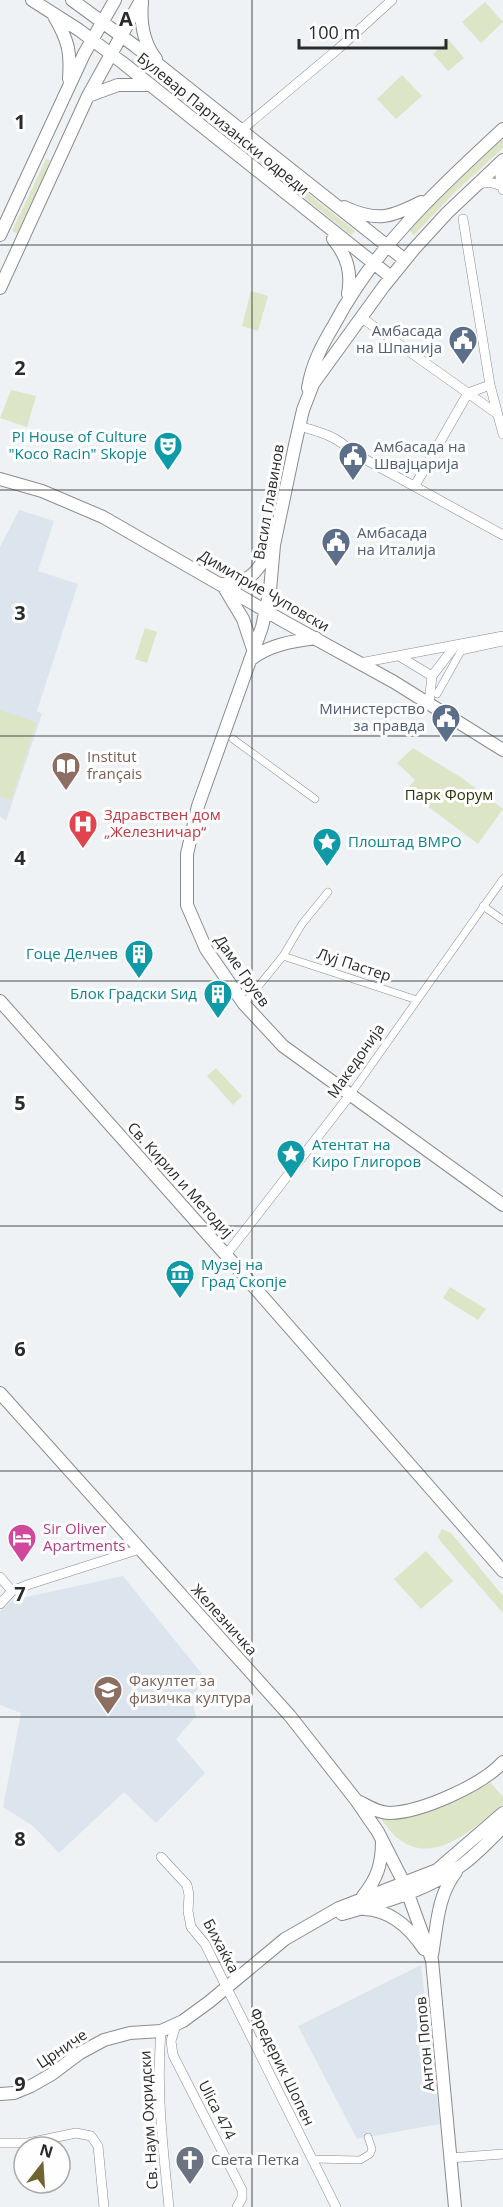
<svg xmlns="http://www.w3.org/2000/svg" width="503" height="2207" font-family="'Open Sans',sans-serif">
	<rect width="100%" height="100%" fill="#eef2f5"/>
	<path fill="#dce5ee" d="M 19,510 L 54,521 L 38,571 L 78,584 L 37,711 L 42,714 L 6,821 L 0,816 L 0,547 Z
		M 123,1576 L 206,1679 L 191,1698 L 196,1716 L 176,1739 L 205,1773 L 156,1823 L 124,1792 L 59,1853 L 33,1826 L 3,1807 L 21,1713 L 0,1705 L 0,1612 L 12,1600 Z
		M 421,1965 L 440,2124 L 357,2139 L 298,2026 Z"/>
	<path fill="#dce5c6" d="M 485,2 L 503,22 L 481,43 L 462,22 Z
		M 449,40 L 464,58 L 448,71 L 433,54 Z
		M 132,59 L 187,102 L 208,114 L 355,231 L 351,235 L 131,60 Z
		M 402,75 L 422,96 L 396,119 L 377,99 Z
		M 503,138 L 503,148 L 453,194 L 414,235 L 408,229 Z
		M 46,159 L 50,160 L 45,177 L 18,234 L 12,231 Z
		M 251,291 L 268,296 L 258,331 L 242,326 Z
		M 11,390 L 36,396 L 27,427 L 0,418 Z
		M 145,628 L 157,632 L 147,663 L 135,659 Z
		M 0,710 L 37,722 L 11,800 L 0,796 Z
		M 413,748 L 462,778 L 503,809 L 478,844 L 406,790 L 415,780 L 397,763 Z
		M 216,1068 L 242,1096 L 233,1105 L 207,1076 Z
		M 450,1287 L 486,1309 L 478,1320 L 443,1298 Z
		M 442,1529 L 451,1533 L 503,1596 L 503,1613 L 441,1542 L 438,1537 Z
		M 426,1551 L 453,1581 L 421,1609 L 394,1579 Z
		M 491,1783 L 503,1797 L 503,1804 C 474,1827 434,1869 396,1837 C 391,1832 386,1825 381,1819 C 420,1819 456,1799 491,1783 Z"/>
	<g fill="none" stroke-linecap="round" stroke-linejoin="round">
		<g stroke="#898c8f" stroke-width="8">
			<path id="pedestrian" d="M 437,694 L 461,651 L 503,642
				M 233,739 L 315,799
				M 483,906 L 503,920
				M 283,956 L 417,1000
				M 244,1004 L 283,956 L 302,924 L 328,892
				M 350,1095 L 503,879
				M 312,2159 L 360,2160 L 370,2154 L 372,2149 L 368,2137"/>
		</g>
		<g stroke="#898c8f" stroke-width="10">
			<path id="minor" d="M 240,131 L 338,49 L 392,0
				M 503,163 L 500,176 L 503,190
				M 478,185 C 487,181 493,182 501,186
				M 463,219 L 490,385 L 503,434
				M 362,318 L 496,413
				M 468,393 L 490,385
				M 299,426 C 316,431 338,436 350,451 L 503,535
				M 417,482 L 468,393
				M 399,656 L 432,676
				M 360,663 L 503,636
				M 429,703 L 432,676 L 455,646
				M 226,1255 L 350,1095
				M 0,1577 L 12,1591
				M 0,1604 L 12,1591 L 30,1584 L 140,1549
				M 161,1857 L 187,1885 L 189,1895 L 188,1911 L 191,1927 L 205,1944 L 336,2207
				M 176,2025 L 171,2041 L 173,2055 L 242,2190 L 242,2198 L 237,2207
				M 161,2031 C 156,2089 163,2149 169,2207
				M 0,2143 L 28,2143 L 76,2133 L 91,2136 L 98,2146 L 104,2207
				M 450,2158 L 503,2154"/>
		</g>
		<g stroke="#898c8f" stroke-width="14">
			<path id="tertiary" d="M 32,0 L 79,30 L 123,63 L 391,277
				M 72,0 L 135,46 L 405,260
				M 142,2 C 140,23 143,42 156,59
				M 54,16 C 68,40 71,51 69,79
				M 88,96 L 118,85 L 151,85
				M 503,160 L 447,213 L 414,249 L 384,286 L 313,384 L 303,410 L 295,445 L 274,545 L 270,590 L 262,627 L 198,806 L 187,854 L 187,905 L 206,949 L 244,1004 L 283,1046 L 503,1205
				M 344,207 C 377,222 390,218 421,202
				M 0,235 L 84,54 L 115,0
				M 333,239 C 347,256 352,272 348,294
				M 0,288 L 88,96 L 141,0
				M 308,388 C 312,364 322,345 334,325 C 375,247 439,188 503,129
				M 0,479 L 42,491 L 103,517 L 285,622 L 394,682 L 503,750
				M 221,584 C 253,584 257,570 273,546
				M 225,589 L 243,619 L 253,649
				M 250,660 C 268,645 293,641 316,638
				M 0,1001 L 226,1255 L 503,1571
				M 0,1393 L 290,1716 L 356,1800 L 378,1832 L 404,1883 L 432,1960 L 455,2207
				M 360,1802 C 369,1807 379,1813 390,1813 C 422,1812 482,1785 503,1762
				M 363,1896 C 377,1879 382,1864 382,1841
				M 364,1909 C 391,1910 410,1928 424,1949
				M 342,1914 C 384,1902 427,1891 462,1865 C 477,1854 490,1840 503,1827
				M 432,1955 C 437,1927 437,1896 456,1872
				M 0,2094 L 14,2093 L 31,2086 L 52,2074 L 80,2053 L 104,2040 L 130,2033 L 161,2031 L 183,2021 L 209,2002 L 285,1939 L 339,1908 L 437,1870 L 503,1813"/>
		</g>
		<use href="#pedestrian" stroke="#fff" stroke-width="7"/>
		<use href="#minor" stroke="#fff" stroke-width="9"/>
		<use href="#tertiary" stroke="#fff" stroke-width="12"/>
	</g>
	<path fill="none" stroke="#2a2b2c" stroke-width="1.5" stroke-opacity="0.55" d="M 252,0 L 252,2207M 0,245 L 503,245M 0,490 L 503,490M 0,736 L 503,736M 0,981 L 503,981M 0,1226 L 503,1226M 0,1471 L 503,1471M 0,1717 L 503,1717M 0,1962 L 503,1962"/>
	<defs>
		<g id="civic-pin" transform="scale(1.5)"><path d="M0 17L-7.5 6A9.5 9.5 0 1 1 7.5 6Z" fill="#5c6f8a" stroke="#fefefe"/><path d="M-.6-6.5H3V-4.5H.6V-3L4-1V1h2V6H-6V1h2V-1L-.6-3ZM-1.2 2.5V6h2.4V2.5Z" fill="#fff"/></g>
		<g id="theatre-pin" transform="scale(1.5)"><path d="M0 17L-7.5 6A9.5 9.5 0 1 1 7.5 6Z" fill="#0f9aa8" stroke="#fefefe"/><path d="M-5-5.5Q0-4 5-5.5V0Q5 5 0 6Q-5 5-5 0ZM-3.3-2.5H-1v1.5H-3.3ZM1-2.5H3.3v1.5H1ZM-2.8 1Q0 5.5 2.8 1Z" fill="#fff"/></g>
		<g id="library-pin" transform="scale(1.5)"><path d="M0 17L-7.5 6A9.5 9.5 0 1 1 7.5 6Z" fill="#8d6e63" stroke="#fefefe"/><path d="M-6-4Q-3-5.5-.7-3.5V5Q-3 3-6 4ZM6-4Q3-5.5 .7-3.5V5Q3 3 6 4Z" fill="#fff"/></g>
		<g id="hospital-pin" transform="scale(1.5)"><path d="M0 17L-7.5 6A9.5 9.5 0 1 1 7.5 6Z" fill="#e0444e" stroke="#fefefe"/><path d="M-5-5h3v3.5h4V-5h3V5h-3V1.5h-4V5h-3Z" fill="#fff"/></g>
		<g id="sight-pin" transform="scale(1.5)"><path d="M0 17L-7.5 6A9.5 9.5 0 1 1 7.5 6Z" fill="#0f9aa8" stroke="#fefefe"/><path d="M0-6L1.8-2.2L6-1.7L2.9 1.2L3.7 5.4L0 3.3L-3.7 5.4L-2.9 1.2L-6-1.7L-1.8-2.2Z" fill="#fff"/></g>
		<g id="building-pin" transform="scale(1.5)"><path d="M0 17L-7.5 6A9.5 9.5 0 1 1 7.5 6Z" fill="#0f9aa8" stroke="#fefefe"/><path d="M-4-6H4V6H1V3H-1V6H-4ZM-2.5-4.3h1.7v1.8h-1.7ZM.8-4.3h1.7v1.8H.8ZM-2.5-1h1.7V.8h-1.7ZM.8-1h1.7V.8H.8Z" fill="#fff"/></g>
		<g id="museum-pin" transform="scale(1.5)"><path d="M0 17L-7.5 6A9.5 9.5 0 1 1 7.5 6Z" fill="#0f9aa8" stroke="#fefefe"/><path d="M0-6L6-3V-2H-6V-3ZM-5-1h2V3h-2ZM-1-1h2V3h-2ZM3-1h2V3H3ZM-6 4H6V6H-6Z" fill="#fff"/></g>
		<g id="hotel-pin" transform="scale(1.5)"><path d="M0 17L-7.5 6A9.5 9.5 0 1 1 7.5 6Z" fill="#d1479c" stroke="#fefefe"/><path d="M-6-4.5h1.5V1H6V5H4.5V3h-9V5H-6ZM-4 0a1.8 1.8 0 1 1 3.6 0ZM.5 0V-2.5h3Q6-2.5 6 0Z" fill="#fff"/></g>
		<g id="university-pin" transform="scale(1.5)"><path d="M0 17L-7.5 6A9.5 9.5 0 1 1 7.5 6Z" fill="#8d6e63" stroke="#fefefe"/><path d="M0-5L7-2L0 1L-7-2ZM-4 1L0 2.5L4 1V4Q0 6-4 4Z" fill="#fff"/></g>
		<g id="church-pin" transform="scale(1.5)"><path d="M0 17L-7.5 6A9.5 9.5 0 1 1 7.5 6Z" fill="#6b7280" stroke="#fefefe"/><path d="M-1.2-6h2.4v3.5h3.3v2.4h-3.3V6h-2.4V-.1h-3.3v-2.4h3.3Z" fill="#fff"/></g>
	</defs>
	<g fill-rule="evenodd">
		<use href="#civic-pin" x="463" y="340"/>
		<use href="#theatre-pin" x="168" y="446"/>
		<use href="#civic-pin" x="353" y="456"/>
		<use href="#civic-pin" x="336" y="542"/>
		<use href="#civic-pin" x="446" y="718"/>
		<use href="#library-pin" x="66" y="766"/>
		<use href="#hospital-pin" x="83" y="824"/>
		<use href="#sight-pin" x="327" y="842"/>
		<use href="#building-pin" x="139" y="954"/>
		<use href="#building-pin" x="218" y="994"/>
		<use href="#sight-pin" x="291" y="1154"/>
		<use href="#museum-pin" x="180" y="1274"/>
		<use href="#hotel-pin" x="22" y="1538"/>
		<use href="#university-pin" x="108" y="1690"/>
		<use href="#church-pin" x="190" y="2160"/>
	</g>
	<g text-anchor="middle" stroke-width="6" stroke-linejoin="round" paint-order="stroke">
		<g font-size="15" fill="#2a2b2c" stroke="#fefefe">
			<text transform="translate(223 124) rotate(39)" y="5">Булевар Партизански одреди</text>
			<text transform="translate(269 502) rotate(-80)" y="5">Васил Главинов</text>
			<text transform="translate(264 591) rotate(30)" y="5">Димитрие Чуповски</text>
			<text transform="translate(354 965) rotate(18)" y="5">Луј Пастер</text>
			<text transform="translate(242 971) rotate(55)" y="5">Даме Груев</text>
			<text transform="translate(356 1061) rotate(-55)" y="5">Македонија</text>
			<text transform="translate(180 1180) rotate(48)" y="5">Св. Кирил и Методиј</text>
			<text transform="translate(224 1620) rotate(48)" y="5">Железничка</text>
			<text transform="translate(221 1946) rotate(62)" y="5">Бихаќка</text>
			<text transform="translate(425 2044) rotate(-95)" y="5">Антон Попов</text>
			<text transform="translate(62 2049) rotate(-34)" y="5">Црниче</text>
			<text transform="translate(282 2067) rotate(64)" y="5">Фредерик Шопен</text>
			<text transform="translate(217 2110) rotate(63)" y="5">Ulica 474</text>
			<text transform="translate(149 2120) rotate(-93)" y="5">Св. Наум Охридски</text>
		</g>
		<g font-size="15" fill="#4e5e75" stroke="#fefefe" text-anchor="end">
			<text x="442" y="336">Амбасада<tspan x="442" dy="17">на Шпанија</tspan></text>
			<text x="374" y="452" text-anchor="start">Амбасада на<tspan x="374" dy="17">Швајцарија</tspan></text>
			<text x="357" y="538" text-anchor="start">Амбасада<tspan x="357" dy="17">на Италија</tspan></text>
			<text x="425" y="714">Министерство<tspan x="425" dy="17">за правда</tspan></text>
		</g>
		<g font-size="15" fill="#0d838f" stroke="#fefefe" text-anchor="end">
			<text x="147" y="442">PI House of Culture<tspan x="147" dy="17">"Koco Racin" Skopje</tspan></text>
			<text x="348" y="847" text-anchor="start">Плоштад ВМРО</text>
			<text x="118" y="959">Гоце Делчев</text>
			<text x="197" y="999">Блок Градски Sид</text>
			<text x="312" y="1150" text-anchor="start">Атентат на<tspan x="312" dy="17">Киро Глигоров</tspan></text>
			<text x="201" y="1270" text-anchor="start">Музеј на<tspan x="201" dy="17">Град Скопје</tspan></text>
		</g>
		<g font-size="15" fill="#785e54" stroke="#fefefe" text-anchor="start">
			<text x="87" y="762">Institut<tspan x="87" dy="17">français</tspan></text>
			<text x="129" y="1686">Факултет за<tspan x="129" dy="17">физичка култура</tspan></text>
		</g>
		<g font-size="15" fill="#2c3505" stroke="#fefefe">
			<text x="449" y="800">Парк Форум</text>
		</g>
		<g font-size="15" fill="#be3a42" stroke="#fefefe" text-anchor="start">
			<text x="104" y="820">Здравствен дом<tspan x="104" dy="17">„Железничар“</tspan></text>
		</g>
		<g font-size="15" fill="#b23c85" stroke="#fefefe" text-anchor="start">
			<text x="43" y="1534">Sir Oliver<tspan x="43" dy="17">Apartments</tspan></text>
		</g>
		<g font-size="15" fill="#5b616d" stroke="#fefefe" text-anchor="start">
			<text x="211" y="2165">Света Петка</text>
		</g>
	</g>
	<g font-size="20" text-anchor="middle" font-weight="bold" fill="#2a2b2c" stroke="#fefefe" stroke-width="6" stroke-linejoin="round" paint-order="stroke">
		<text x="126" y="26">A</text>
		<text x="20" y="129">1</text>
		<text x="20" y="375">2</text>
		<text x="20" y="620">3</text>
		<text x="20" y="865">4</text>
		<text x="20" y="1110">5</text>
		<text x="20" y="1356">6</text>
		<text x="20" y="1601">7</text>
		<text x="20" y="1846">8</text>
		<text x="20" y="2091">9</text>
	</g>
	<g transform="translate(42 2165) rotate(17)"><circle r="28" fill="#fefefe" stroke="#a9aaaa" stroke-width="1.5"/>
	<path d="M0-4.5L10 22L0 15L-10 22Z" fill="#6f6430"/>
	<text y="-9" font-size="16" font-weight="bold" text-anchor="middle" fill="#2a2b2c">N</text>
	</g>
	<path d="M299 39v9h147v-9" fill="none" stroke="#2a2b2c" stroke-width="3"/>
	<text x="308" y="39" font-size="18" fill="#2a2b2c" stroke="#fefefe" stroke-width="4.5" paint-order="stroke">100 m</text>
</svg>
